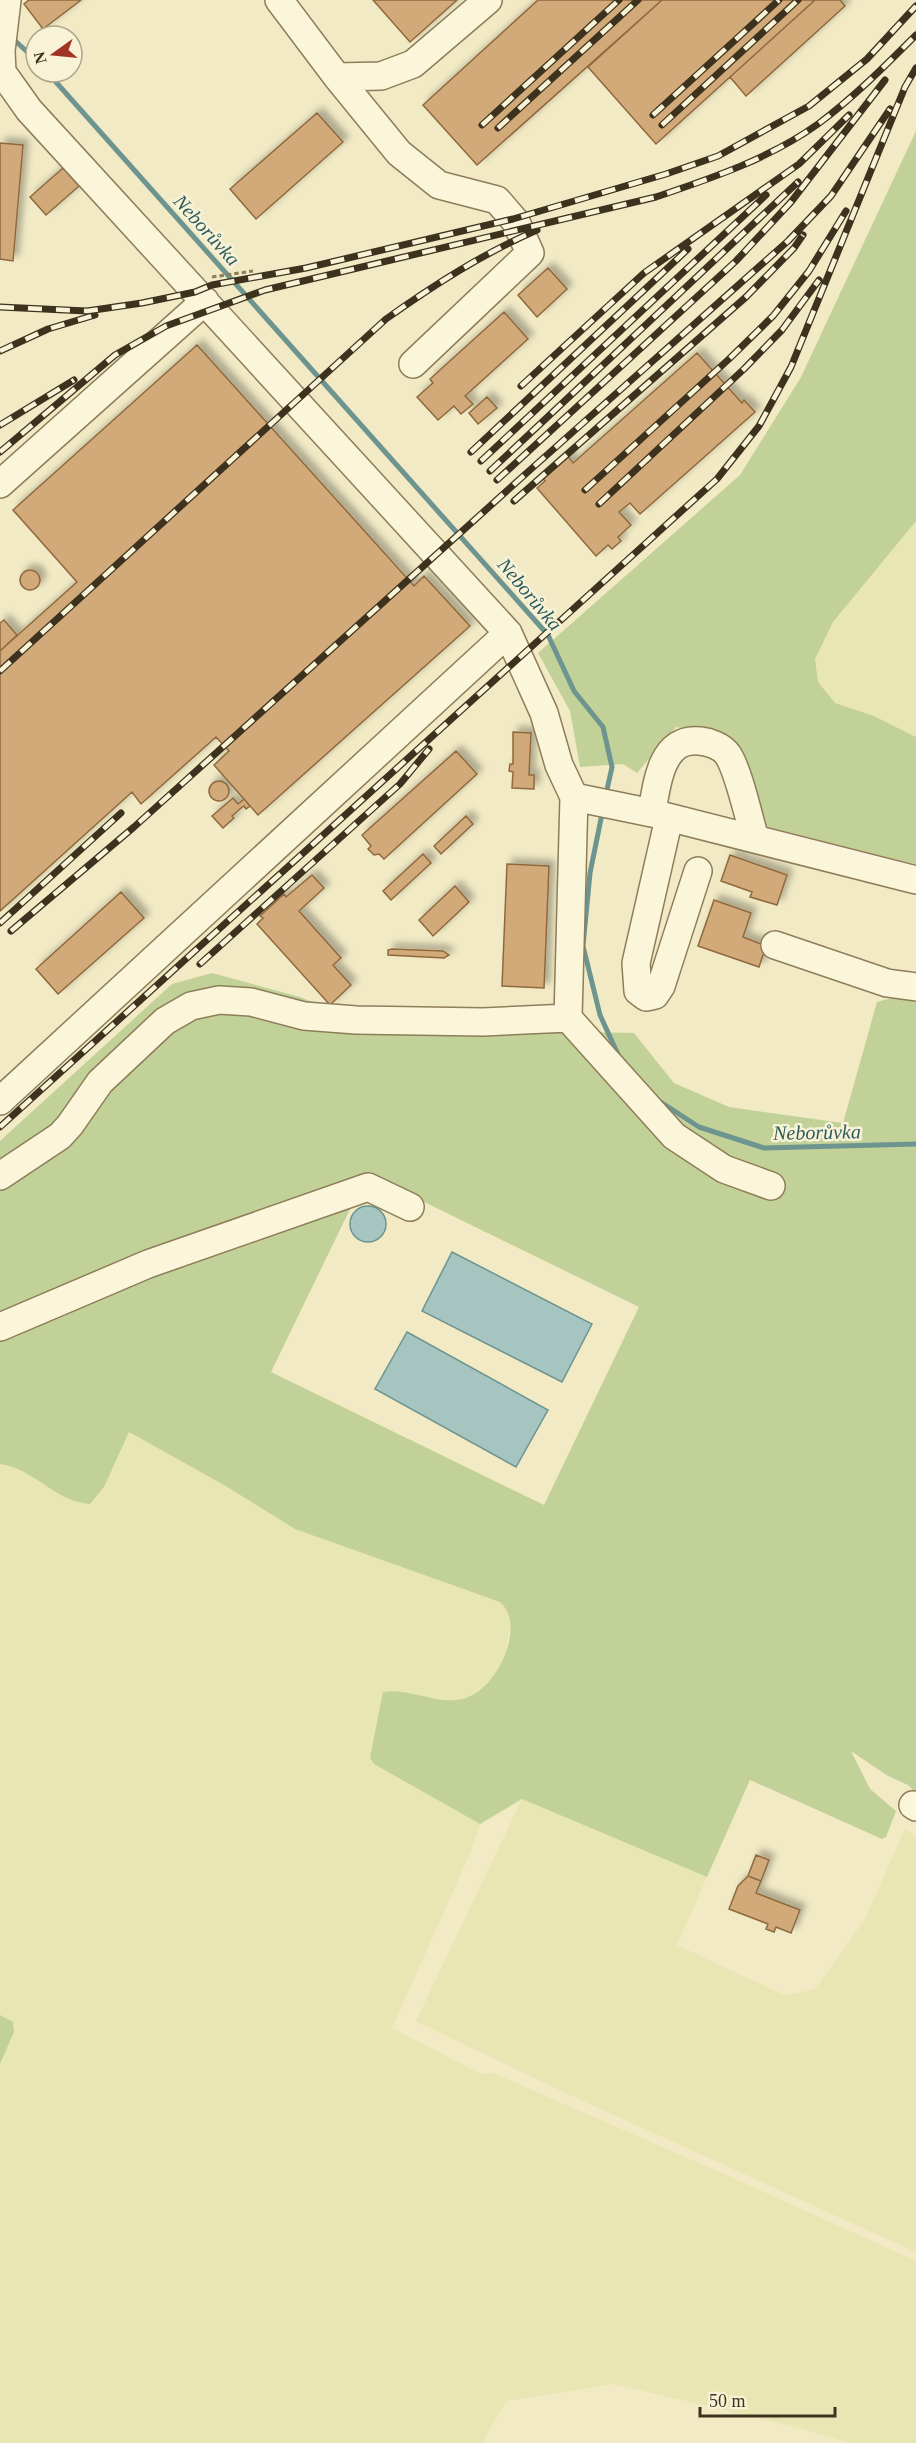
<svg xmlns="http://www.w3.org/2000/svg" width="916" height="2443" font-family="'Times New Roman',serif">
	<defs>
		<filter id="shadow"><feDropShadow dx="5.5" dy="-5.5" stdDeviation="3" flood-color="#0004"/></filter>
	</defs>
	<rect width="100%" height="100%" fill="#f1eac5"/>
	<path fill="#e8e6b2" d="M 916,521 L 916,737 L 874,716 L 835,703 L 818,682 L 815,659 L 833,622 Z
		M 129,1432 L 224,1485 L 295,1529 L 500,1602 L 508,1610 L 511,1618 L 505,1654 L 501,1664 L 484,1688 L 468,1698 L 455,1700 L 432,1699 L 374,1764 L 480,1824 L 471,1851 L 392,2028 L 481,2074 L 493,2073 L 724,2174 L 916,2261 L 916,2443 L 852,2443 L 764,2419 L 613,2384 L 506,2401 L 482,2443 L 0,2443 L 0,2064 L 14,2032 L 13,2022 L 0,2015 L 0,1464 L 11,1465 L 60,1494 L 80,1503 L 96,1498 L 104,1487 Z
		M 522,1799 L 707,1877 L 677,1945 L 786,1996 L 814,1989 L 820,1983 L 865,1919 L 905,1829 L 916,1837 L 916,2252 L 561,2091 L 416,2021 Z"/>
	<path fill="#c2d198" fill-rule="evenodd" d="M 916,131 L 916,521 L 833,622 L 815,659 L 818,682 L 835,703 L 874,716 L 916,737 L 916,864 L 766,831 L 727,737 L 676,727 L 637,773 L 623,764 L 580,767 L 570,711 L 538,653 L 740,475 L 801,377 Z
		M 212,973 L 300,997 L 376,1028 L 634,1033 L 674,1083 L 729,1107 L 843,1123 L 877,1002 L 916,991 L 916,1793 L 908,1785 L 888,1776 L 851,1751 L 870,1789 L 896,1811 L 886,1837 L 882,1839 L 750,1780 L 707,1877 L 522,1799 L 480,1824 L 374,1764 L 370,1758 L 383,1692 C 411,1687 439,1707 466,1698 C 497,1688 527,1626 500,1602 L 295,1529 L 224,1485 L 129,1432 L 104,1487 L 90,1504 C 56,1502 33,1468 0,1464 L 0,1141 L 172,984 ZM 367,1174 L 639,1307 L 544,1505 L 271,1372 Z
		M 0,2015 L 13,2022 L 14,2032 L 0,2064 Z"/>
	<path fill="#a7c5c0" stroke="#6d948f" stroke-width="1.5" d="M350 1224a18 18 0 1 1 36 0a18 18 0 1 1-36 0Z
		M 452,1252 L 592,1324 L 562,1382 L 422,1311 Z
		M 407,1332 L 548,1410 L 516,1467 L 375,1389 Z"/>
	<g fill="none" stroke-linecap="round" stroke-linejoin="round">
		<path stroke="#6d948f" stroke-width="5" d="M 11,37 L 36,60
			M 47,72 L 548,635 L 574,691 L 603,727 L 612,767 L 606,794
			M 603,809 L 590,873 L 583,946 L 600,1015 L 620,1059
			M 659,1101 L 699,1127 L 764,1148 L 916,1144"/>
	</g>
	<path fill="#d2aa79" stroke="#8f693e" stroke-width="1.5" filter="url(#shadow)" d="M 29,0 L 81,0 L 43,29 L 24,4 Z
		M 373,0 L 457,0 L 410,42 Z
		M 538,0 L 662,0 L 477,165 L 423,105 Z
		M 662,0 L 815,0 L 656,144 L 588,67 Z
		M 815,0 L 840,0 L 845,6 L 746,96 L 730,77 Z
		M 317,113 L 343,142 L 256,219 L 230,189 Z
		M 0,143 L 23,145 L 13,261 L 0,259 Z
		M 63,168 L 79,186 L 46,215 L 30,197 Z
		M 548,268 L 567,289 L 537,317 L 518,295 Z
		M 504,312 L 528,339 L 465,396 L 473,404 L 461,414 L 454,406 L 438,420 L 417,397 L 433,383 L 430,379 Z
		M 197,345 L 414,586 L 424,576 L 470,626 L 258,815 L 214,765 L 229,751 L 216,737 L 141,804 L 132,792 L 0,911 L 0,651 L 77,582 L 13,510 Z
		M 697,353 L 742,403 L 744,400 L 755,412 L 640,514 L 630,503 L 619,512 L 631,525 L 618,537 L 621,541 L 612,549 L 608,545 L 596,556 L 537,488 L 545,481 L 542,477 L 567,455 L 573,463 Z
		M 487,397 L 497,408 L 478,424 L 469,413 Z
		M20 580a10 10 0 1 1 20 0a10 10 0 1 1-20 0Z
		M 4,620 L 17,635 L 0,651 L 0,623 Z
		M 513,732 L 531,733 L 529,775 L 534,775 L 534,789 L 512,788 L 513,772 L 509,771 L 510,764 L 513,764 Z
		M 456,751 L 477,774 L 384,859 L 379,854 L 374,855 L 368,849 L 371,846 L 362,835 Z
		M209 791a10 10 0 1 1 20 0a10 10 0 1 1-20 0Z
		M 233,798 L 238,804 L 244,799 L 250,806 L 246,809 L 244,806 L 241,808 L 232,816 L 234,818 L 223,828 L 212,816 Z
		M 466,816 L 473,824 L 441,854 L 434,846 Z
		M 423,854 L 431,863 L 391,900 L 383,891 Z
		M 730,855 L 787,875 L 777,905 L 750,897 L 752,892 L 721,881 Z
		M 507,864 L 549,866 L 544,988 L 502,986 Z
		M 312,875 L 324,888 L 299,911 L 341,958 L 333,965 L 351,985 L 330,1005 L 257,924 L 263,918 L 260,916 L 284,894 L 286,897 Z
		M 455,886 L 469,902 L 433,936 L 419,920 Z
		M 121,892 L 144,918 L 58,994 L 36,969 Z
		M 714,900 L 751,913 L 743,937 L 766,946 L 759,967 L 698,946 Z
		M 392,949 L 443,951 L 449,955 L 444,958 L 388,955 L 388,950 Z
		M 756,1855 L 769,1860 L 761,1881 L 748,1876 Z
		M 748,1876 L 761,1881 L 756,1893 L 800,1910 L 791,1933 L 776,1927 L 774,1932 L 766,1929 L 768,1924 L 729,1909 L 738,1886 Z"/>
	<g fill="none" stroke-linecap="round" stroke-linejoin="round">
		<g stroke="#8e7d5a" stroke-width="30">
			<path id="minor" d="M 7,0 L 1,51 L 2,72 L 29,110 L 508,633 L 544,713 L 559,765 L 574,797 L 652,813 L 916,880
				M 279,0 L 337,77 L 399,153 L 439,185 L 497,200 L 516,222 L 530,253 L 413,364
				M 337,77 L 381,76 L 413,64 L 488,0
				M 0,484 L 205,301
				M 652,813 C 656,786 661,736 700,741 C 709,742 722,746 728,755 C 739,772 749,819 755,839
				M 669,818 L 636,963 L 638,991 L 646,997 L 655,995 L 661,986 L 698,871
				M 775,945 L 887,983 L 916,987
				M 568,1018 L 674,1136 L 724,1169 L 771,1186
				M 0,1101 L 508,633
				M 0,1176 L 60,1136 L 70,1125 L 100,1082 L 165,1021 L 191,1006 L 219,1000 L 251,1002 L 304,1016 L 356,1020 L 483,1022 L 568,1018 L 574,797
				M 0,1327 L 148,1264 L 368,1187 L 410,1207
				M 913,1805 L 916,1807"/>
		</g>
		<path stroke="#8e7d5a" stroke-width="3" stroke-dasharray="4.5 3" stroke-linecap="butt" d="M 212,277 L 253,271"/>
		<use href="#minor" stroke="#fbf6da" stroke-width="27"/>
		<g stroke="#3d321e" stroke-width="7">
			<path id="rail" d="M 653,115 L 779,0
				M 482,125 L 619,0
				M 662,125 L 798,0
				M 498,128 L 638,0
				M 0,307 L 87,311 L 142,303 L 195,292 L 212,285 L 306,268 L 513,219 L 666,174 L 718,156 L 809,106 L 867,59 L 916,6
				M 0,351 L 48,329 L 95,315
				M 521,386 L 644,273 L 799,164 L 849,115
				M 0,425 L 74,380
				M 0,452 L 115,355 L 166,326 L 265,290 L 656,197 C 712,178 769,159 818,124 C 853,98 885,66 916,35
				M 471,452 L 688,249
				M 481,461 L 766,195
				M 490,471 L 798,182
				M 497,480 L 736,261 L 791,202 L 885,80
				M 585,490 L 729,359 L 773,316 L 809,271 L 846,211
				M 514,501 L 746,297 L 794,248 L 803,235
				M 599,504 L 744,369 L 782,330 L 819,280
				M 0,671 L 386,319 C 434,285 482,254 537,230
				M 0,923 L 121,813
				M 11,931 L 134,827 L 530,470 L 788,241 L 831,196 L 890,109
				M 200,964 L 400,784 L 429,749
				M 0,1127 L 717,479 L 759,426 L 791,367 L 905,87 L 916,68"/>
		</g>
		<use href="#rail" stroke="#f8f3d6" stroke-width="4.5" stroke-dasharray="14" stroke-linecap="butt"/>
	</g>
	<g text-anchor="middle" stroke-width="5" stroke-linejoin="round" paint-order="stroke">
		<g font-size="20" font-style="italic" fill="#2d5b5e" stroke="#f8f3d6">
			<text transform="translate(207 230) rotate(48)" y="7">Neborůvka</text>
			<text transform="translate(530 594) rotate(50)" y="7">Neborůvka</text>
			<text transform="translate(817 1132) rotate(-1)" y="7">Neborůvka</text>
		</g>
	</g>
	<g transform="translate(54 54) rotate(255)"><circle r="28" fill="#f8f3d6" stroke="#ada68c" stroke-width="1.5"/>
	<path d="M0-4.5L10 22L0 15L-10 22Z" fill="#a13525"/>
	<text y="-9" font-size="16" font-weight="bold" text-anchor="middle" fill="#3d321e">N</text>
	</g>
	<path d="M700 2407v9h135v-9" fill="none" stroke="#3d321e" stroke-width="3"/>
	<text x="709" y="2407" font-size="18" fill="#3d321e" stroke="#f8f3d6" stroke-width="4.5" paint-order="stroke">50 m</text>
</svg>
